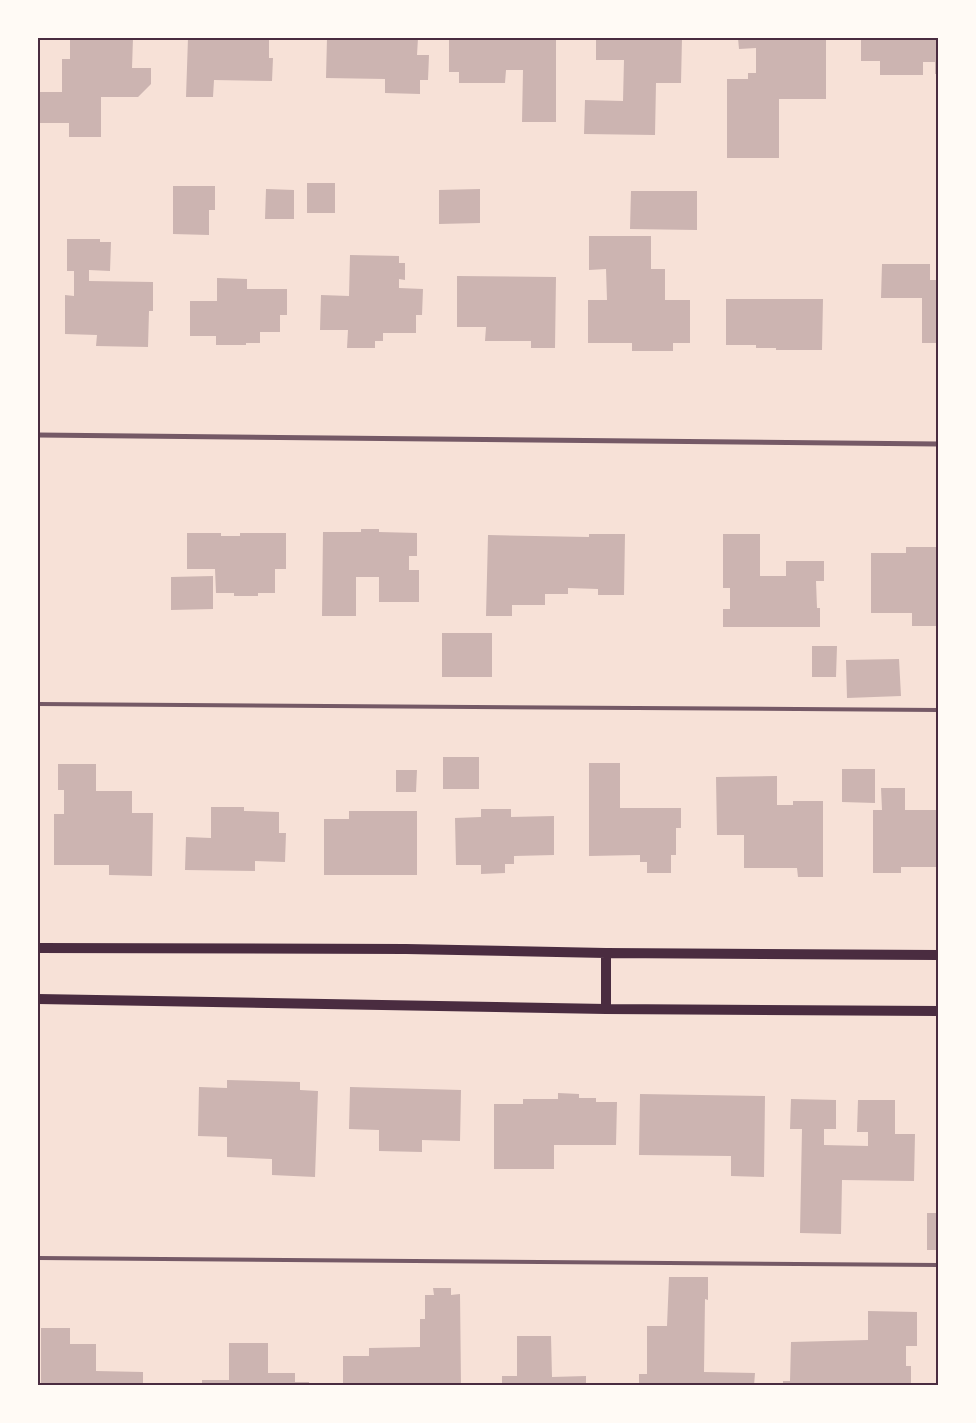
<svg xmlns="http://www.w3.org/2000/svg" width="976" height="1423" font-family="Commissioner,sans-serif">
	<rect width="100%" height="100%" fill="#f7e1d7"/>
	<path fill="#ccb4b1" d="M 70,38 L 133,38 L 132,68 L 151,68 L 151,84 L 138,97 L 101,97 L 101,137 L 69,137 L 69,123 L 38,123 L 38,92 L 62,92 L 62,59 L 70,59 Z
		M 188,38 L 269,38 L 269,58 L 273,58 L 272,81 L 214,80 L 213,97 L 186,97 Z
		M 327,38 L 418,38 L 417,55 L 429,55 L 428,80 L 420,80 L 420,94 L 385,93 L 385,79 L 326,78 Z
		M 449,38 L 556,38 L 556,122 L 522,122 L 523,70 L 506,70 L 505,83 L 459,83 L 459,72 L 449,72 Z
		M 596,38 L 682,38 L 681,83 L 656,83 L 655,135 L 584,134 L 585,100 L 623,101 L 624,60 L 596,60 Z
		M 738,38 L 826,38 L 826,99 L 779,99 L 779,158 L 727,158 L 727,79 L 748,79 L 748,73 L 756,73 L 756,48 L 739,49 Z
		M 861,38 L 938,38 L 938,74 L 935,74 L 935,62 L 923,62 L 923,75 L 880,75 L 880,61 L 861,61 Z
		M 307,183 L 335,183 L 335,213 L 307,213 Z
		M 173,186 L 215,186 L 215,210 L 209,210 L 209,235 L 173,234 Z
		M 266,189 L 294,190 L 294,219 L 265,219 Z
		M 480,189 L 480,223 L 439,224 L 439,190 Z
		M 631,191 L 697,191 L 697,230 L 630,229 Z
		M 589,236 L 651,236 L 651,269 L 665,269 L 665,300 L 690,300 L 690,343 L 673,343 L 673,351 L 632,351 L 632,343 L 588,343 L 588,300 L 607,300 L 606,269 L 589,270 Z
		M 67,239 L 100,239 L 100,242 L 111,242 L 110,271 L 89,270 L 89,281 L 153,282 L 153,311 L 149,311 L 148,347 L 96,346 L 97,335 L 65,334 L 65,295 L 74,296 L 74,271 L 67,271 Z
		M 350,255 L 399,256 L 399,263 L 405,263 L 405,280 L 399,279 L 399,288 L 423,289 L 422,315 L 416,315 L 416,333 L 383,333 L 383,341 L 375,341 L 375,348 L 347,348 L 348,330 L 320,330 L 321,295 L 349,296 Z
		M 882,264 L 930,264 L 930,280 L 938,280 L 938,343 L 922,343 L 922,298 L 881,298 Z
		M 457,276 L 556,277 L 555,348 L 531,348 L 531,341 L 485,341 L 486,327 L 457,327 Z
		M 217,278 L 247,279 L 247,289 L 287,289 L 287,315 L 280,315 L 280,332 L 260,332 L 260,343 L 246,343 L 246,345 L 216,345 L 216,336 L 190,336 L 190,301 L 217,301 Z
		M 726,299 L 823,299 L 822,350 L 776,350 L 776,348 L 756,348 L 756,345 L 726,345 Z
		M 361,529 L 379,529 L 379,532 L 417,533 L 417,556 L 409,556 L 409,570 L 419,570 L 419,602 L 379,602 L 379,577 L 356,577 L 356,616 L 322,616 L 323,532 L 361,532 Z
		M 187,533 L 221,533 L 221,536 L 240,536 L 240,533 L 286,533 L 286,569 L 275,569 L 275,593 L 258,593 L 258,596 L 234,596 L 234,593 L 216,593 L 215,569 L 187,569 Z
		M 589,534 L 625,534 L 624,595 L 598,595 L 598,589 L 568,588 L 568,594 L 545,594 L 545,605 L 512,605 L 512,616 L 486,616 L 488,535 L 589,537 Z
		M 723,534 L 760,534 L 760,576 L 786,576 L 786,561 L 824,561 L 824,581 L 816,581 L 817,608 L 820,608 L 820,627 L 723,627 L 723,609 L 730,609 L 730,588 L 723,588 Z
		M 906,547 L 938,547 L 938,626 L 912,626 L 912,613 L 871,613 L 871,553 L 906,553 Z
		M 213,576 L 213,609 L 171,610 L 171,577 Z
		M 442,633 L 492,633 L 492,677 L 442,677 Z
		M 812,646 L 837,646 L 836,677 L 812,677 Z
		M 899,659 L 901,696 L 847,698 L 846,660 Z
		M 443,757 L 479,757 L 479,789 L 443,789 Z
		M 589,763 L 620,763 L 620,808 L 681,808 L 681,828 L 676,828 L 676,855 L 671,855 L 671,873 L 647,873 L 647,862 L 640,862 L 640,855 L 589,856 Z
		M 58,764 L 96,764 L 96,791 L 132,791 L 132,813 L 153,813 L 152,876 L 109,875 L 109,865 L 54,865 L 54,814 L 64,814 L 64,790 L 58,790 Z
		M 842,769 L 875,769 L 875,803 L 842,802 Z
		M 396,770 L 417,770 L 416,792 L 396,792 Z
		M 777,776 L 777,805 L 793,805 L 793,801 L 823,801 L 823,877 L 798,877 L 797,868 L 744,868 L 744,835 L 717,835 L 716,777 Z
		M 881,788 L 905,788 L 905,810 L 938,810 L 938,867 L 901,867 L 901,873 L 873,873 L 873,810 L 882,810 Z
		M 211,807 L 244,807 L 244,811 L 279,812 L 279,833 L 286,833 L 285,862 L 255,861 L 255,871 L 185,870 L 186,837 L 211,838 Z
		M 481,809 L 511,809 L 511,817 L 554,816 L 554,855 L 514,856 L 514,864 L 505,864 L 505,873 L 481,874 L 481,865 L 456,865 L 455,818 L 481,817 Z
		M 349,811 L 417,811 L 417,875 L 324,875 L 324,819 L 349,819 Z
		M 227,1080 L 300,1082 L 300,1090 L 318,1091 L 315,1177 L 272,1175 L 272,1159 L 227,1157 L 227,1137 L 198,1136 L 199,1087 L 227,1088 Z
		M 350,1087 L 461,1090 L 460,1141 L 422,1140 L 422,1152 L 379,1151 L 379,1130 L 349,1129 Z
		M 558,1093 L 579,1094 L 579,1098 L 596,1098 L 596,1102 L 617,1102 L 616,1145 L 554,1145 L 554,1169 L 494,1169 L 494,1104 L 523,1104 L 523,1099 L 558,1099 Z
		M 640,1094 L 765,1096 L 764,1177 L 731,1176 L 731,1156 L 639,1155 Z
		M 791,1099 L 836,1100 L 836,1129 L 824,1129 L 824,1145 L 868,1146 L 868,1132 L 857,1132 L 858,1100 L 895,1100 L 895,1134 L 915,1134 L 914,1181 L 842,1180 L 841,1234 L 800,1233 L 802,1129 L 790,1129 Z
		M 927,1213 L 938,1213 L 938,1250 L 927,1250 Z
		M 669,1277 L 708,1277 L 708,1300 L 705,1299 L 704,1372 L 755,1373 L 754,1386 L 639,1386 L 639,1374 L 647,1374 L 647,1326 L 667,1326 Z
		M 433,1288 L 451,1288 L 451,1295 L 460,1294 L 461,1386 L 343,1386 L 343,1356 L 369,1356 L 369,1348 L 420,1347 L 420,1319 L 425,1319 L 425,1295 L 434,1295 Z
		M 868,1311 L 917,1312 L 917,1346 L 906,1346 L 906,1366 L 911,1366 L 911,1386 L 783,1386 L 783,1381 L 790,1381 L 791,1342 L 868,1340 Z
		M 41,1328 L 70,1328 L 70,1344 L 96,1344 L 96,1371 L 143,1372 L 143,1386 L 41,1386 Z
		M 517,1336 L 551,1336 L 552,1377 L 586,1376 L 586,1386 L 502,1386 L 502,1376 L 517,1376 Z
		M 229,1343 L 268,1343 L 268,1373 L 295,1373 L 295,1382 L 309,1382 L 309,1386 L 202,1386 L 202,1380 L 229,1380 Z"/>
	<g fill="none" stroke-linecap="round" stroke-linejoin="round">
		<path stroke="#755966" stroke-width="4" d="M 38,704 L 938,710
			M 38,1258 L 938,1265"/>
		<path stroke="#755966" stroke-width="5" d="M 38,435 L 938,444"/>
		<path stroke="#4a2c40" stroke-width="10" d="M 38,948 L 406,949 L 606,953 L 938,955
			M 606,953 L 606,1009
			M 38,999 L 606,1009 L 938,1011"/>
	</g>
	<rect width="976" height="1423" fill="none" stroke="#fffaf5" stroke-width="78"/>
	<rect x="39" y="39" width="898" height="1345" fill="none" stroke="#4a2c40" stroke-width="2"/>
</svg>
